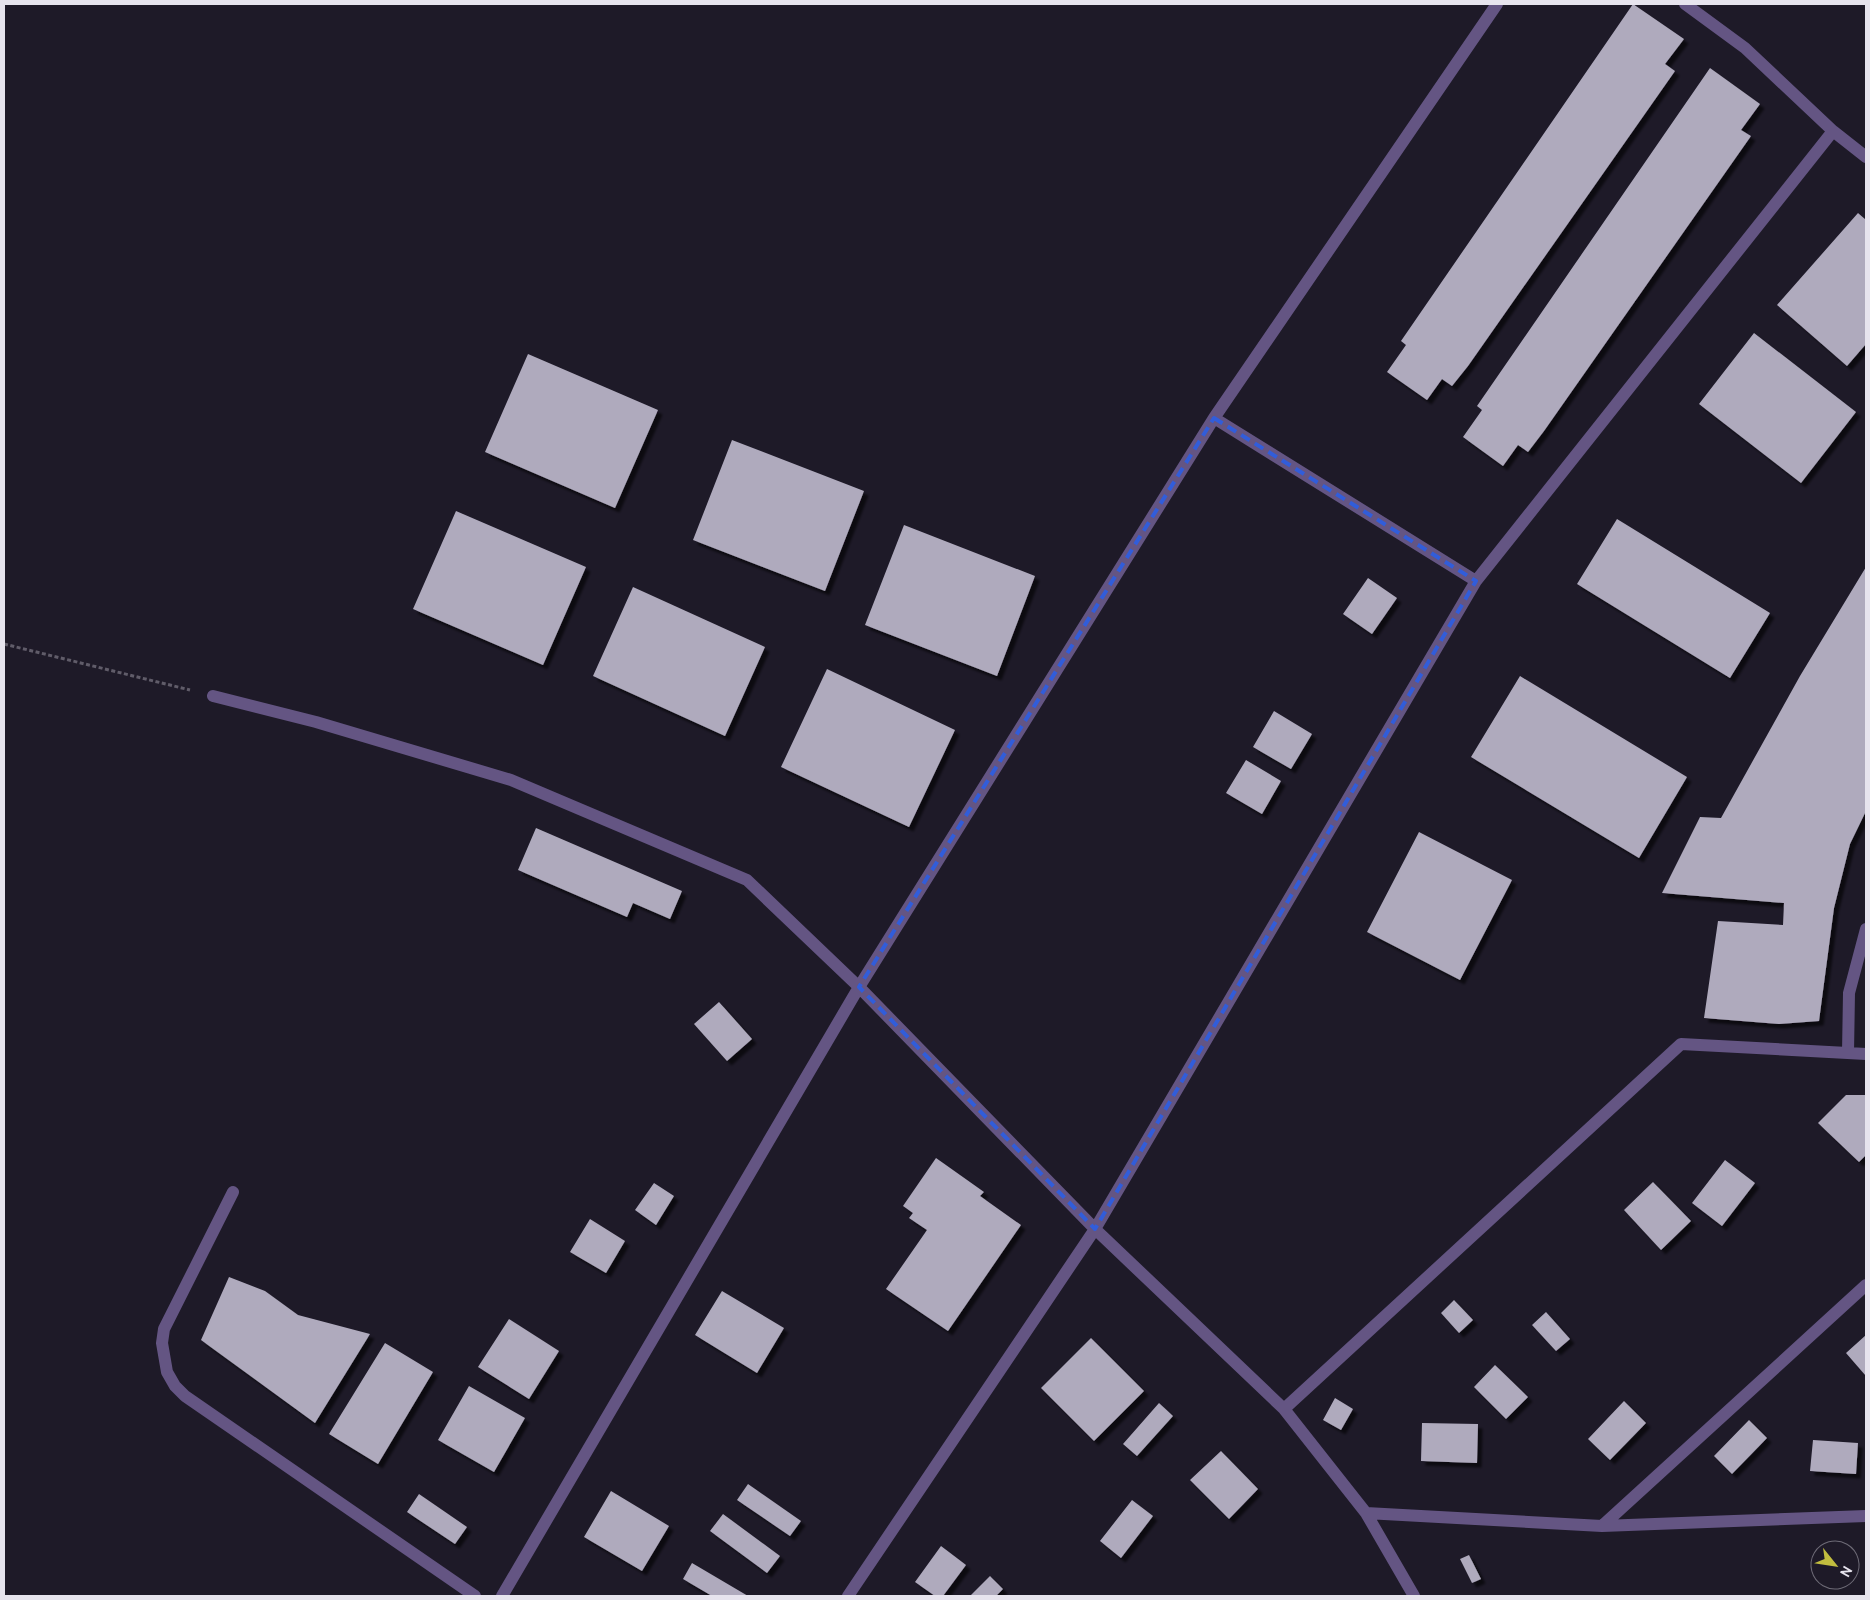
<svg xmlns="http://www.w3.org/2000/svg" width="1870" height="1600" font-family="Overpass,sans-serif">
	<defs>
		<filter id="shadow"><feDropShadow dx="4.5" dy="4.5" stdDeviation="1" flood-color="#0009"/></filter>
	</defs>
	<rect width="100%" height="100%" fill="#1e1a28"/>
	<path fill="#afaabd" filter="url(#shadow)" d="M 1633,4 L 1684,39 L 1665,64 L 1675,71 L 1468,366 L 1452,386 L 1442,379 L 1427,400 L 1387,372 L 1406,345 L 1401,341 Z
		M 1710,68 L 1760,104 L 1741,130 L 1751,136 L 1544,431 L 1528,452 L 1518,445 L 1503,466 L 1463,437 L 1482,410 L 1477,406 Z
		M 1858,213 L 1866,220 L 1866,344 L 1847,366 L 1777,305 Z
		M 1754,333 L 1856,412 L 1801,483 L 1699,404 Z
		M 528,354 L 658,410 L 615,508 L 485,452 Z
		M 732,440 L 864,491 L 825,591 L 693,540 Z
		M 456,511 L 586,567 L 543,665 L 413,609 Z
		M 1617,519 L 1770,613 L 1730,678 L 1577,584 Z
		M 904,525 L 1035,576 L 997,676 L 865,625 Z
		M 1866,567 L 1866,811 L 1850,844 L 1834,908 L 1819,1021 L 1779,1024 L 1704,1018 L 1718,921 L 1783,925 L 1784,903 L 1662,893 L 1700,817 L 1721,818 L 1800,676 Z
		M 1368,578 L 1397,598 L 1372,634 L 1343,614 Z
		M 633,587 L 765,647 L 725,736 L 593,676 Z
		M 827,669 L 955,730 L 909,827 L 781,767 Z
		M 1520,676 L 1687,777 L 1639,858 L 1471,757 Z
		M 1274,711 L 1312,734 L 1291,769 L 1253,747 Z
		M 1246,760 L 1281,781 L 1262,814 L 1226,793 Z
		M 536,828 L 682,891 L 670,919 L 633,903 L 627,917 L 518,870 Z
		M 1419,832 L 1512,880 L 1460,980 L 1367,932 Z
		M 719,1002 L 752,1039 L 727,1061 L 694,1024 Z
		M 1846,1095 L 1866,1095 L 1866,1155 L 1859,1162 L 1818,1123 Z
		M 936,1158 L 984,1192 L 980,1196 L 1021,1225 L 948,1331 L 886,1289 L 927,1230 L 909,1218 L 913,1213 L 903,1206 Z
		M 1725,1160 L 1755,1183 L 1722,1226 L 1692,1203 Z
		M 1653,1182 L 1691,1221 L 1661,1250 L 1624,1210 Z
		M 654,1183 L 674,1196 L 656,1225 L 635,1210 Z
		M 590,1219 L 625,1241 L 606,1273 L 570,1252 Z
		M 229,1277 L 265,1291 L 298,1315 L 370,1334 L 315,1423 L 201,1340 Z
		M 722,1291 L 784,1328 L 757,1373 L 695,1335 Z
		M 1454,1300 L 1473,1320 L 1459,1333 L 1441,1313 Z
		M 1546,1312 L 1570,1339 L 1556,1351 L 1532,1325 Z
		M 509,1319 L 559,1351 L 529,1399 L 478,1367 Z
		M 1866,1335 L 1866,1376 L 1846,1353 Z
		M 1091,1338 L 1144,1391 L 1094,1441 L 1041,1388 Z
		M 385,1343 L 433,1372 L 378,1464 L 329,1434 Z
		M 1495,1365 L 1528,1397 L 1506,1419 L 1474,1387 Z
		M 469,1386 L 525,1418 L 494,1472 L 438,1440 Z
		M 1335,1398 L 1353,1409 L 1341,1430 L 1323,1420 Z
		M 1624,1401 L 1646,1423 L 1610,1460 L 1588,1439 Z
		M 1159,1403 L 1173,1416 L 1137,1456 L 1123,1444 Z
		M 1749,1420 L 1767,1438 L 1732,1474 L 1714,1456 Z
		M 1422,1423 L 1478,1424 L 1477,1463 L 1421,1461 Z
		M 1813,1440 L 1858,1443 L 1856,1474 L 1810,1471 Z
		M 1221,1451 L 1258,1489 L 1229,1519 L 1190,1480 Z
		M 748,1484 L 801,1521 L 790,1536 L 737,1500 Z
		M 611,1491 L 669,1526 L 642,1571 L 584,1537 Z
		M 419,1494 L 467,1527 L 455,1544 L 407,1512 Z
		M 1132,1500 L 1153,1516 L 1121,1558 L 1100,1541 Z
		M 723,1514 L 780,1556 L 767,1573 L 710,1531 Z
		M 941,1546 L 966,1565 L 943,1596 L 935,1596 L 915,1582 Z
		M 1469,1555 L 1481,1579 L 1472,1583 L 1460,1559 Z
		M 692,1563 L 748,1596 L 712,1596 L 683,1579 Z
		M 990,1576 L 1003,1589 L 996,1596 L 970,1596 Z"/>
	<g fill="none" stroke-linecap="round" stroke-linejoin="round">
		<path stroke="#605c69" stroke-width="3" stroke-dasharray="4 2.5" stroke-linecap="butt" d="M 4,644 L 190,690"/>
		<path stroke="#645583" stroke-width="12" d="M 233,1192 L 164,1329 L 162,1343 L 167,1372 L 175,1386 L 185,1396 L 475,1596"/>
		<path stroke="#645583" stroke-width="12" d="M 1685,4 L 1745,48 L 1833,131 L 1866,157
			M 1214,418 L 1476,581
			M 213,696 L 316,722 L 511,780 L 747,880 L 859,987 L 1095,1229 L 1284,1409 L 1366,1513 L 1414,1596
			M 1848,1053 L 1849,993 L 1866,929
			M 1284,1409 L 1681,1044 L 1866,1054
			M 1366,1513 L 1602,1526 L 1866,1516
			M 1602,1526 L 1866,1285
			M 502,1596 L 859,987 L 1214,418 L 1497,4
			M 848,1596 L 1095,1229 L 1476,581 L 1833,131"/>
	</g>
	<path fill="none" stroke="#315dda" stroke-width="4" stroke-dasharray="10 6" stroke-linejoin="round" d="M 1214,418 L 1476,581 L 1095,1229 L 859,987 Z"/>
	<rect width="1870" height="1600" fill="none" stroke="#e7e4ee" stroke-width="10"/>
	<g transform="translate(1835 1565) rotate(120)"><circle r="24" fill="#1e1a28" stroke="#6e6b77"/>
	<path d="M0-4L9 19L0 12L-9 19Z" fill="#c2bd3f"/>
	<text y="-8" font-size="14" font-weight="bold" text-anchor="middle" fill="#e7e4ee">N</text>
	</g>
</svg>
